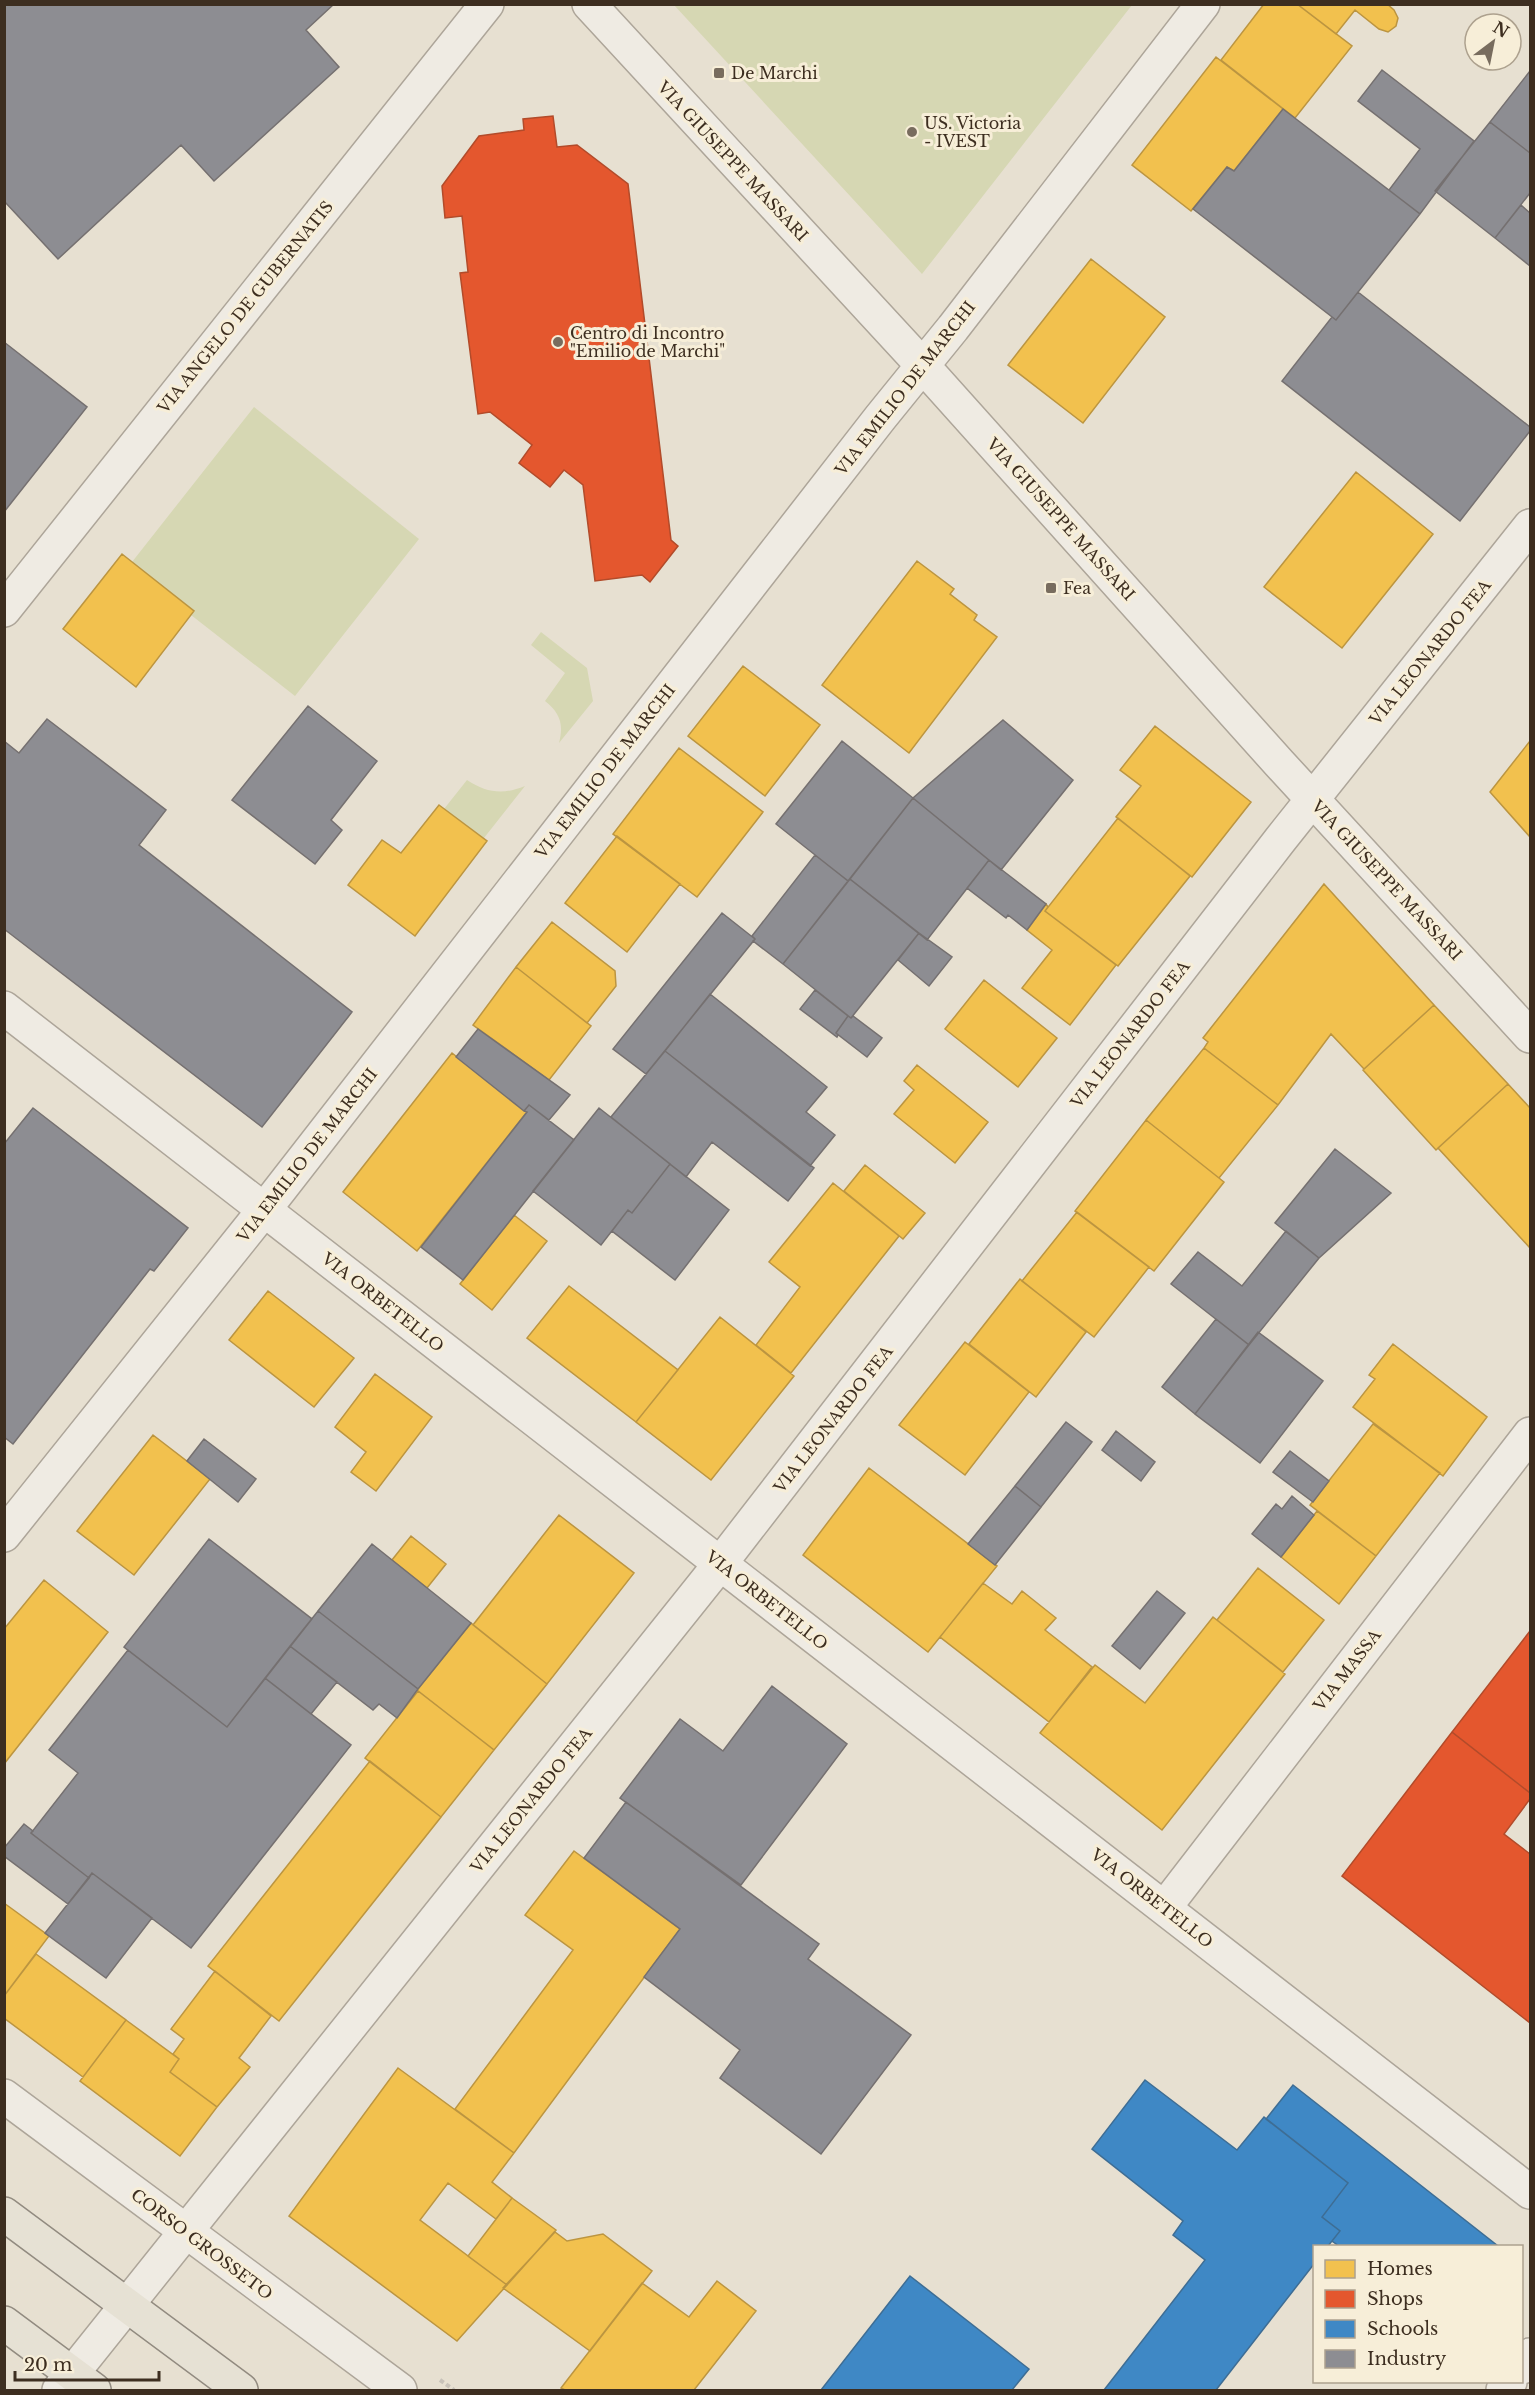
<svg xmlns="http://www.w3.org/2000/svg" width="1535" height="2395" font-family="'Libre Baskerville',serif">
	<rect width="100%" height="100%" fill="#e7e0d1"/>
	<path fill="#d6d7b3" d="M 674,5 L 1132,5 L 922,274 Z
		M 254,407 L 419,539 L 295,696 L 191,615 L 194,611 L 132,562 Z
		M 541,632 L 587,668 L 593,701 L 559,743 C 564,724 560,713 545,701 L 565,673 L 531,645 Z
		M 467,780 C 487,793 503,795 525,786 L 484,838 L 444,809 Z"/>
	<path fill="#f2c14e" stroke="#bc9540" stroke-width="1.5" d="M 1264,4 L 1297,4 L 1352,46 L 1295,118 L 1221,60 Z
		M 1297,4 L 1387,4 L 1394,10 L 1398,18 L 1396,26 L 1388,32 L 1379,29 L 1355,10 L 1336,34 Z
		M 1216,57 L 1283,109 L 1234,171 L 1227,167 L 1191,211 L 1132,165 Z
		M 1091,259 L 1165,317 L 1083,423 L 1008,365 Z
		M 1356,472 L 1433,534 L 1342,648 L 1264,587 Z
		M 122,554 L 194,611 L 136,687 L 63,629 Z
		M 917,561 L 954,589 L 950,594 L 977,615 L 974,620 L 997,637 L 909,753 L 822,685 Z
		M 743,666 L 820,725 L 765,796 L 688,736 Z
		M 1155,726 L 1251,802 L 1192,877 L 1116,817 L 1141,786 L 1120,770 Z
		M 1530,741 L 1530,837 L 1490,792 Z
		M 679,748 L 763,812 L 697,897 L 613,834 Z
		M 439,805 L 487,841 L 415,936 L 348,885 L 382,840 L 401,853 Z
		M 1118,818 L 1190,876 L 1118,966 L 1045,911 Z
		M 617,836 L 680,884 L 627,952 L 565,903 Z
		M 1324,884 L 1434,1005 L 1364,1069 L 1331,1034 L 1278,1105 L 1204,1048 L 1208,1042 L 1203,1038 Z
		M 1046,904 L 1048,907 L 1045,911 L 1116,965 L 1070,1025 L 1022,988 L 1052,950 L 1027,930 Z
		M 552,922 L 615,971 L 616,986 L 587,1023 L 516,967 Z
		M 516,967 L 591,1026 L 549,1080 L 473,1025 Z
		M 984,980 L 1057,1038 L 1018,1087 L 945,1029 Z
		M 1434,1005 L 1508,1084 L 1436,1150 L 1363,1070 Z
		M 1204,1048 L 1278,1105 L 1219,1178 L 1146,1120 Z
		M 452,1053 L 527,1112 L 417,1251 L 343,1192 Z
		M 917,1065 L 988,1122 L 955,1163 L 894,1114 L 914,1090 L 904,1081 Z
		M 1508,1084 L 1530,1108 L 1530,1248 L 1438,1148 Z
		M 1146,1120 L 1224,1182 L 1154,1271 L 1075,1211 Z
		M 865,1165 L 925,1213 L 903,1239 L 844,1191 Z
		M 833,1183 L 899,1236 L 791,1373 L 756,1345 L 800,1287 L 769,1262 Z
		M 1077,1212 L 1149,1267 L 1094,1337 L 1022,1281 Z
		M 514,1215 L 547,1241 L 492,1310 L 460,1284 Z
		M 1020,1279 L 1086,1332 L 1036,1397 L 969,1344 Z
		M 569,1286 L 678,1370 L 636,1422 L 527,1338 Z
		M 268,1291 L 354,1358 L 314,1407 L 229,1340 Z
		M 720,1317 L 794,1376 L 711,1480 L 636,1422 Z
		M 965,1342 L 1029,1392 L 965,1475 L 899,1425 Z
		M 1393,1344 L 1487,1417 L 1443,1476 L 1353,1407 L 1375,1379 L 1369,1375 Z
		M 375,1374 L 432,1417 L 376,1491 L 351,1472 L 366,1452 L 335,1427 Z
		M 1373,1424 L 1440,1473 L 1376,1556 L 1310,1505 Z
		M 153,1435 L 210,1479 L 134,1575 L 77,1531 Z
		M 869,1468 L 997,1566 L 928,1652 L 803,1555 Z
		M 1317,1511 L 1376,1556 L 1339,1604 L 1281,1557 Z
		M 559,1515 L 634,1573 L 547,1684 L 473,1625 Z
		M 411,1536 L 446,1564 L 427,1588 L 392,1560 Z
		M 1258,1568 L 1324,1620 L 1283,1672 L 1217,1620 Z
		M 44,1580 L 108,1632 L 4,1764 L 4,1629 Z
		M 983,1583 L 1012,1604 L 1022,1591 L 1056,1618 L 1045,1630 L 1092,1667 L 1049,1722 L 940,1637 Z
		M 1213,1617 L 1285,1674 L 1162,1830 L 1040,1733 L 1095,1665 L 1145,1703 Z
		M 471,1623 L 547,1684 L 494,1750 L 417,1690 Z
		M 418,1691 L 494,1750 L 441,1817 L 365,1758 Z
		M 370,1761 L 441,1817 L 279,2021 L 208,1966 Z
		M 574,1851 L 680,1929 L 514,2153 L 455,2109 L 573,1950 L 525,1915 Z
		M 4,1903 L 49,1936 L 4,1996 Z
		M 36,1954 L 126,2020 L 83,2077 L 4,2018 L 4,1996 Z
		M 215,1971 L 271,2016 L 239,2058 L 250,2067 L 217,2107 L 170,2072 L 179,2059 L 173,2054 L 184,2039 L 171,2029 Z
		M 126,2020 L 179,2059 L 170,2072 L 217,2107 L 180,2156 L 80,2081 Z
		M 398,2068 L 514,2153 L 492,2182 L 512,2198 L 496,2219 L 448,2183 L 420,2220 L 507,2285 L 457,2341 L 289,2216 Z
		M 512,2198 L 556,2230 L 507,2285 L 468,2256 Z
		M 555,2232 L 567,2241 L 603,2234 L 652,2271 L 590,2351 L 503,2288 Z
		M 717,2281 L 756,2311 L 694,2390 L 565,2390 L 561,2388 L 642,2283 L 689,2317 Z"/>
	<path fill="#e4572e" stroke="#b24b2a" stroke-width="1.5" d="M 553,116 L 557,147 L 577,145 L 628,184 L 671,540 L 678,546 L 650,582 L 642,575 L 595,581 L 583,485 L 564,470 L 550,487 L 519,463 L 532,445 L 490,412 L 478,414 L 460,273 L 468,272 L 462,216 L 445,218 L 442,186 L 479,136 L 524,130 L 523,119 Z
		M 1530,1631 L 1530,1793 L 1452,1732 Z
		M 1452,1732 L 1530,1793 L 1530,1799 L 1504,1834 L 1530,1854 L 1530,2023 L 1342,1876 Z"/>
	<path fill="#3f88c5" stroke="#3e6d94" stroke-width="1.5" d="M 1145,2080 L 1237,2150 L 1264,2117 L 1348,2183 L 1322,2217 L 1340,2231 L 1328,2246 L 1314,2246 L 1314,2264 L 1216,2390 L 1104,2390 L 1205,2260 L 1173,2235 L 1183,2221 L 1092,2149 Z
		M 1293,2085 L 1498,2246 L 1339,2246 L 1332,2241 L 1340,2231 L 1322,2217 L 1348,2183 L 1266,2119 Z
		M 910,2276 L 1029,2369 L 1012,2390 L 821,2390 Z"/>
	<path fill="#8d8d92" stroke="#757070" stroke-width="1.5" d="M 4,4 L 334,4 L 306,30 L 339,67 L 214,181 L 181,145 L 58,259 L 4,201 Z
		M 1382,70 L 1474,141 L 1420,214 L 1389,190 L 1420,149 L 1358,101 Z
		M 1530,71 L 1530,153 L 1490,122 Z
		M 1283,109 L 1420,214 L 1336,320 L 1193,209 L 1227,167 L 1234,171 Z
		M 1490,122 L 1530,153 L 1530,193 L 1495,238 L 1435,191 Z
		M 1521,205 L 1530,213 L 1530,266 L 1495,238 Z
		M 1358,292 L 1530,427 L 1530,431 L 1460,521 L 1282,381 L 1332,317 L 1336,320 Z
		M 4,342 L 87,407 L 4,512 Z
		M 308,706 L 377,761 L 331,820 L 342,830 L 315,864 L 232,800 Z
		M 47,719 L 166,810 L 139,845 L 352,1012 L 262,1127 L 4,929 L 4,741 L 19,753 Z
		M 1003,720 L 1073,780 L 1001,870 L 913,798 Z
		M 842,741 L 913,798 L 848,881 L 776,824 Z
		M 913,798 L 989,860 L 927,940 L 850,879 Z
		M 815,855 L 848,881 L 783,964 L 753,941 L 755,939 L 752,936 Z
		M 989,860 L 1046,904 L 1027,930 L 1008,915 L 1006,918 L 967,888 Z
		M 850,879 L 919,933 L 851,1018 L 783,964 Z
		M 722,913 L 755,939 L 646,1074 L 613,1049 Z
		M 919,933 L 952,957 L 929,986 L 898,960 Z
		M 815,990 L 848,1016 L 836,1033 L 838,1035 L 837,1037 L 800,1009 Z
		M 710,994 L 827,1087 L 806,1112 L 835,1135 L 810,1166 L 665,1051 Z
		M 848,1016 L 851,1018 L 853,1016 L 882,1038 L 867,1057 L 836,1033 Z
		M 478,1029 L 570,1095 L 549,1120 L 529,1105 L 524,1111 L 456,1057 Z
		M 665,1051 L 814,1168 L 788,1201 L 712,1142 L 686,1177 L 611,1117 Z
		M 529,1105 L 574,1140 L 463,1280 L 421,1247 L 527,1112 L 524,1111 Z
		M 33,1108 L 188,1228 L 154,1271 L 150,1269 L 13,1444 L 4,1437 L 4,1144 Z
		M 599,1108 L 670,1164 L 632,1213 L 628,1210 L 601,1245 L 533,1191 Z
		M 1335,1149 L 1391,1193 L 1319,1258 L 1275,1223 Z
		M 670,1164 L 729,1210 L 675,1280 L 612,1231 L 628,1210 L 632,1213 Z
		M 1286,1231 L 1319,1258 L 1249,1345 L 1171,1284 L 1198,1252 L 1242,1286 Z
		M 1216,1319 L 1249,1345 L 1195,1414 L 1162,1387 Z
		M 1258,1332 L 1323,1381 L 1260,1463 L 1195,1414 Z
		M 1066,1422 L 1092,1442 L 1041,1507 L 1015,1486 Z
		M 1116,1431 L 1155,1462 L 1141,1481 L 1102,1450 Z
		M 204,1439 L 256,1479 L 238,1502 L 187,1461 Z
		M 1290,1451 L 1329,1481 L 1313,1502 L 1273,1472 Z
		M 1015,1486 L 1041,1507 L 995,1565 L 968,1544 Z
		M 1292,1496 L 1314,1515 L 1281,1557 L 1252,1534 L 1276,1504 L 1282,1509 Z
		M 209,1539 L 312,1619 L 227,1727 L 124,1647 Z
		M 372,1544 L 471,1623 L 418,1689 L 318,1611 Z
		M 1157,1591 L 1185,1613 L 1140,1669 L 1112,1646 Z
		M 318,1611 L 418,1689 L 397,1718 L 379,1704 L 373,1710 L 290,1646 Z
		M 290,1646 L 337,1682 L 311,1714 L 265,1678 Z
		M 128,1650 L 227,1727 L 265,1678 L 351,1745 L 191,1948 L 92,1873 L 89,1878 L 31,1833 L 78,1773 L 49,1750 Z
		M 772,1686 L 847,1744 L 741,1885 L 620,1798 L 680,1719 L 723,1751 Z
		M 626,1802 L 819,1944 L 808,1959 L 911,2035 L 821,2154 L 720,2078 L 740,2050 L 644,1977 L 680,1929 L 584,1858 Z
		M 24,1824 L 33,1831 L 31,1833 L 89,1878 L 68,1904 L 4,1856 L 4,1848 Z
		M 92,1873 L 152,1918 L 106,1978 L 45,1933 Z"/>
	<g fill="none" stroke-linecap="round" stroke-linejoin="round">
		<g stroke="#ada599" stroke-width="36">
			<path id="minor" d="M 589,4 L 923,366 L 1279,763 L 1530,1036
				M 4,610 L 487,4
				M 4,1008 L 1530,2192
				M 4,1535 L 264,1210 L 880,418 L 953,328 L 1203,4
				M 1165,1907 L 1530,1434
				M 4,2096 L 400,2390
				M 1522,2367 L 1530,2355
				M 59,2390 L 720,1564 L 1280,840 L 1530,526
				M 1503,2390 L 1510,2382"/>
		</g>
		<g stroke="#928b80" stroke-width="36">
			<path id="major" d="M 4,2214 L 241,2390
				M 4,2323 L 94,2390"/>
		</g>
		<path stroke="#c8c2b9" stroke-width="4" stroke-dasharray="4.5 3" stroke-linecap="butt" d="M 440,2380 L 454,2390"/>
		<use href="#minor" stroke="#efebe3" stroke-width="33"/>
		<use href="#major" stroke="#e6e1d4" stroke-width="33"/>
	</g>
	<g fill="#786c5e" stroke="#f7eed8" stroke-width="2">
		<rect x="713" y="67" width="12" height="12" rx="3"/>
		<circle cx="912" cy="132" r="6"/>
		<circle cx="558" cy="342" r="6"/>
		<rect x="1045" y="582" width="12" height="12" rx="3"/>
	</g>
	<g text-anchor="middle" stroke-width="6" stroke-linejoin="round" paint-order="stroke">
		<g font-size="16" fill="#3d2e20" stroke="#f7eed8" text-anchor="start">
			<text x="731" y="79">De Marchi</text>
			<text x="924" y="129">US. Victoria<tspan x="924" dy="18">- IVEST</tspan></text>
			<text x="570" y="339">Centro di Incontro<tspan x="570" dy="18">"Emilio de Marchi"</tspan></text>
			<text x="1063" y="594">Fea</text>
		</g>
		<g font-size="16" fill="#3d2e20" stroke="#f7eed8">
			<text transform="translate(733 161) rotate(47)" y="6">VIA GIUSEPPE MASSARI</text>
			<text transform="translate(245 307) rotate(-51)" y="6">VIA ANGELO DE GUBERNATIS</text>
			<text transform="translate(905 388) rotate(-52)" y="6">VIA EMILIO DE MARCHI</text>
			<text transform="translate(1061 519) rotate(48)" y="6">VIA GIUSEPPE MASSARI</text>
			<text transform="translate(1430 652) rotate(-51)" y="6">VIA LEONARDO FEA</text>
			<text transform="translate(605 771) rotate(-52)" y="6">VIA EMILIO DE MARCHI</text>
			<text transform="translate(1387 880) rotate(47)" y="6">VIA GIUSEPPE MASSARI</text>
			<text transform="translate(1130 1034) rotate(-52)" y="6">VIA LEONARDO FEA</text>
			<text transform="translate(307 1155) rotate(-52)" y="6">VIA EMILIO DE MARCHI</text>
			<text transform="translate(383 1302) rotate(38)" y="6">VIA ORBETELLO</text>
			<text transform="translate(833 1419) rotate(-52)" y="6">VIA LEONARDO FEA</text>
			<text transform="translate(767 1600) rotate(38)" y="6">VIA ORBETELLO</text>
			<text transform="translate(1347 1670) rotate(-52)" y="6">VIA MASSA</text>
			<text transform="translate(531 1800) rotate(-51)" y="6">VIA LEONARDO FEA</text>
			<text transform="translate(1152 1898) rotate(38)" y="6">VIA ORBETELLO</text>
			<text transform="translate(202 2244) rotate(37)" y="6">CORSO GROSSETO</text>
		</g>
	</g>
	<rect width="1535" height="2395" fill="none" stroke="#3d2e20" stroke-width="12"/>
	<rect x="1313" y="2245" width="210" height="138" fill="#f7eed8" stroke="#ada18e" stroke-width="1.5"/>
	<rect x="1325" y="2260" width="30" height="18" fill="#f2c14e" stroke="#ada18e" stroke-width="1.5"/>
	<text x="1367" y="2275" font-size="18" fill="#3d2e20">Homes</text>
	<rect x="1325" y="2290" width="30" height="18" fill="#e4572e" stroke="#ada18e" stroke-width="1.5"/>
	<text x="1367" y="2305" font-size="18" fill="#3d2e20">Shops</text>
	<rect x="1325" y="2320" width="30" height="18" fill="#3f88c5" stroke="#ada18e" stroke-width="1.5"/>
	<text x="1367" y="2335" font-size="18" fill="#3d2e20">Schools</text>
	<rect x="1325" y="2350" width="30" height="18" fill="#8d8d92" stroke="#ada18e" stroke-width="1.5"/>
	<text x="1367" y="2365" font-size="18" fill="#3d2e20">Industry</text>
	<g transform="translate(1493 42) rotate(32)"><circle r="28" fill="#f7eed8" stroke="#ada18e" stroke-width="1.5"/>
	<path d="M0-4.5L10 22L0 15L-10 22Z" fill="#786c5e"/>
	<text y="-9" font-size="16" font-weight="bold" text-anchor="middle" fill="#3d2e20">N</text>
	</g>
	<path d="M15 2371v9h144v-9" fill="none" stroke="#3d2e20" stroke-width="3"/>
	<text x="24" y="2371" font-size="18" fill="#3d2e20" stroke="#f7eed8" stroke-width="4.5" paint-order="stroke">20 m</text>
</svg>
